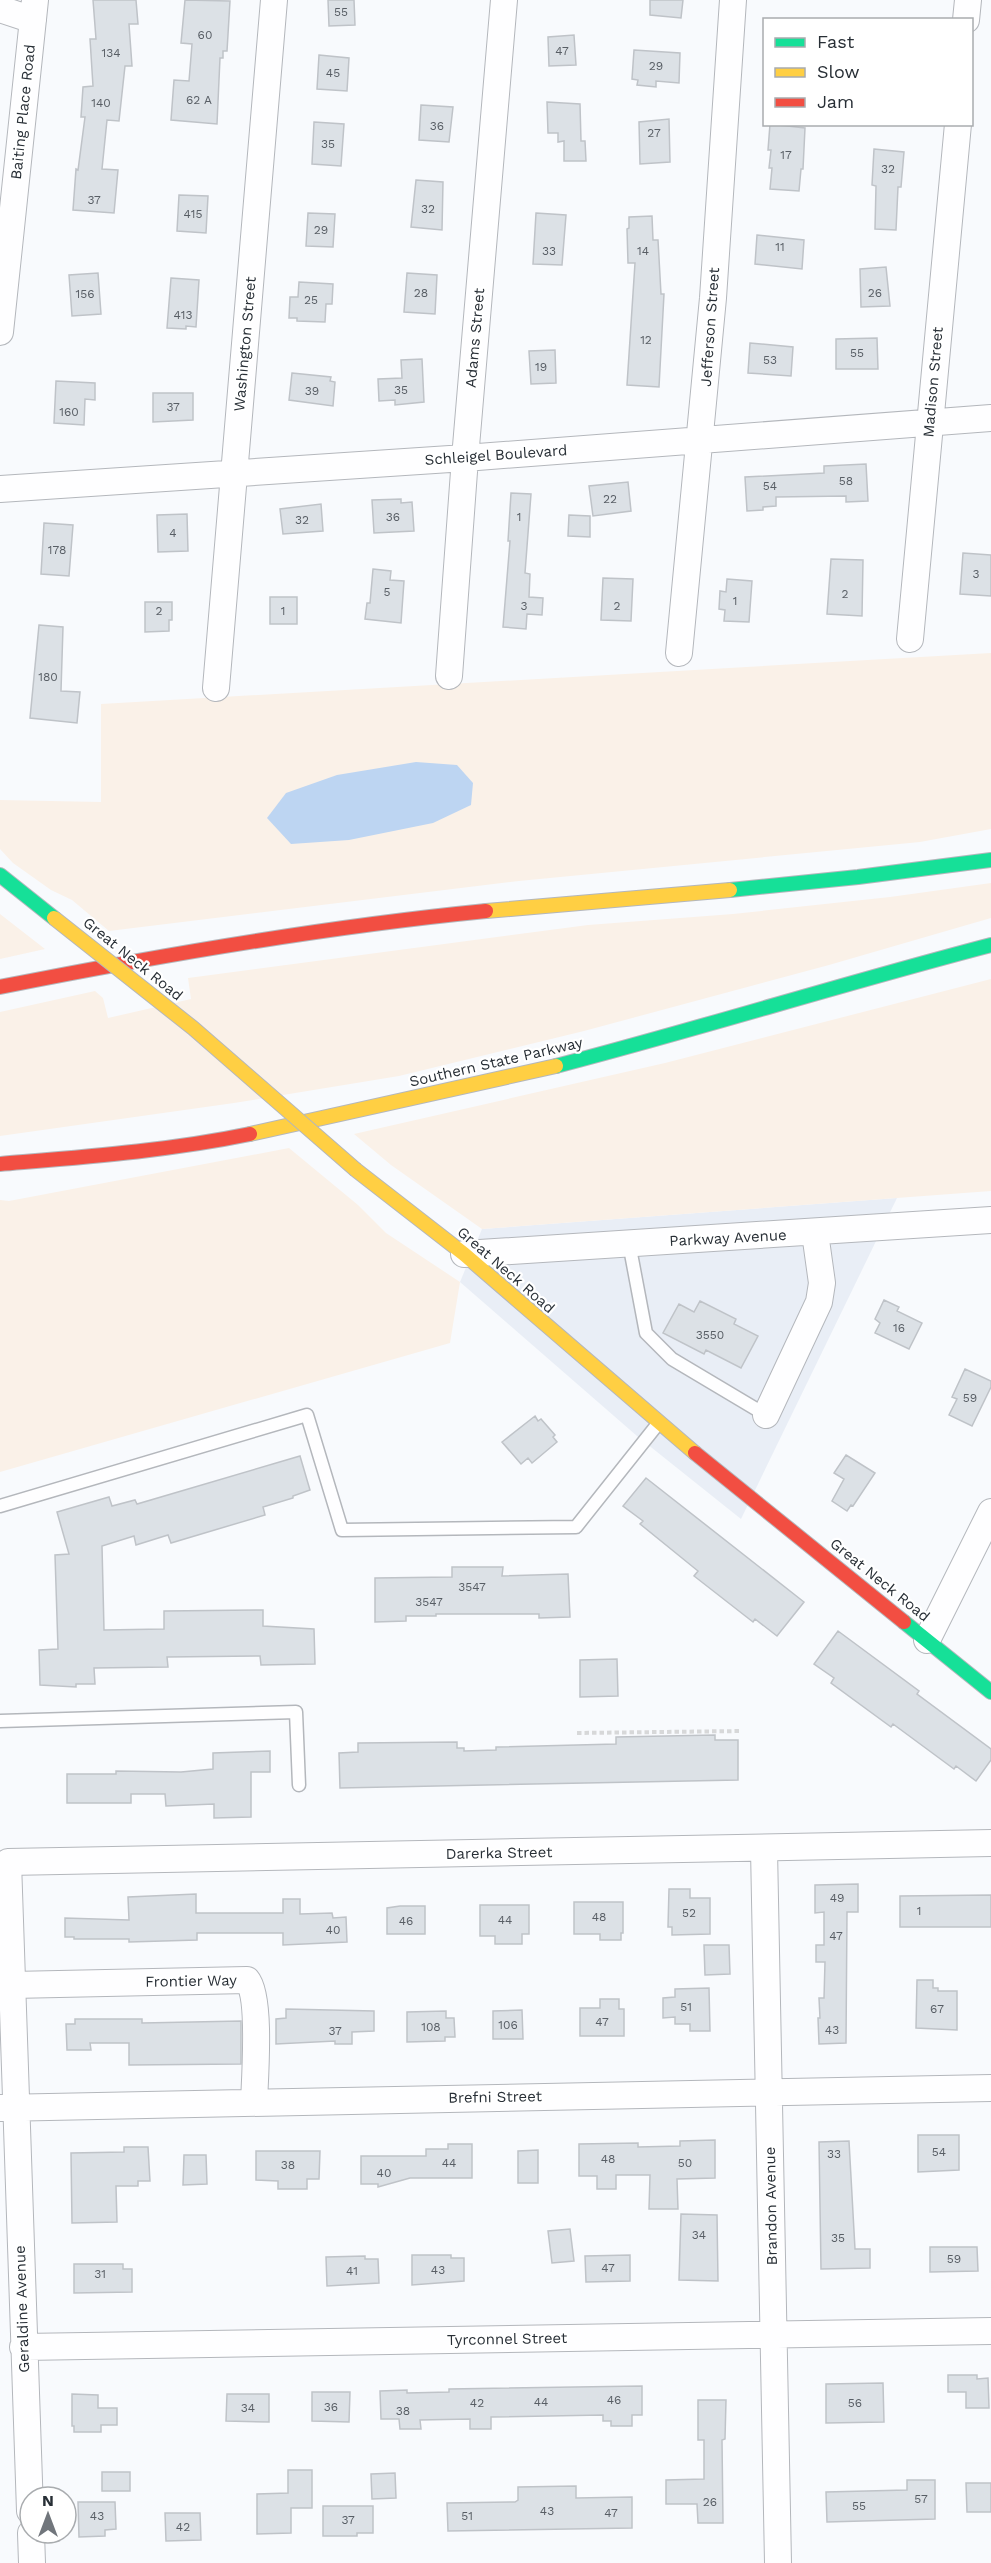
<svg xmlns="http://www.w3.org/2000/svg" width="991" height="2563" font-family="'Work Sans',sans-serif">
	<rect width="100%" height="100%" fill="#f8fafd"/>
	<path fill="#e9eef6" d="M 897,1198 L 741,1519 L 637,1436 L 460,1282 L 482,1229 Z"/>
	<path fill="#faf1e8" d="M 991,653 L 991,829 L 920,842 L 519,881 L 109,931 L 72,900 L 51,890 L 13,863 L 0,849 L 0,800 L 101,802 L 101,704 Z
		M 991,883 L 991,918 L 829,965 L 584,1031 L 399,1076 L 234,1103 L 0,1136 L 0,1012 L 95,991 L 103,998 L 108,1018 L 191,999 L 188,978 L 588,925 L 733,914 L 890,897 Z
		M 0,914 L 45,949 L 0,959 Z
		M 991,979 L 991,1191 L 482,1229 L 391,1165 L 354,1134 L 665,1063 Z
		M 289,1148 L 358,1205 L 386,1233 L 460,1282 L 450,1343 L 0,1472 L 0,1200 L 9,1201 Z"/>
	<path fill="#bdd5f2" d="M 416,762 L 457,765 L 473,783 L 471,805 L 433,823 L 349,840 L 291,844 L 267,818 L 286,793 L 337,775 Z"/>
	<path fill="#dce1e6" stroke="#bfc3c8" stroke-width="1.5" d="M 93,0 L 136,0 L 138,24 L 129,24 L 132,66 L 125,66 L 119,121 L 107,120 L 102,169 L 118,170 L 114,213 L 73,210 L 76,169 L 78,170 L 85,117 L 81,117 L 83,87 L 93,86 L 90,39 L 96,39 Z
		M 185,0 L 230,1 L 227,51 L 223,51 L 223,58 L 220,58 L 217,124 L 171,120 L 174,80 L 189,81 L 192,44 L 181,43 Z
		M 328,0 L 354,0 L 355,25 L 329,26 Z
		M 650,0 L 683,0 L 681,18 L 650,15 Z
		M 574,35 L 576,65 L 549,66 L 548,37 Z
		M 634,50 L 680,53 L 679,83 L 656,81 L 656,87 L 637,85 L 638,80 L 632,79 Z
		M 319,55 L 349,58 L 347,91 L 317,89 Z
		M 547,102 L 580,104 L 581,141 L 585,141 L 586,161 L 564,161 L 564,141 L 558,142 L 558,133 L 548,133 Z
		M 421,105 L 453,107 L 449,142 L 419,140 Z
		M 669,119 L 670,162 L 640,164 L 639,122 Z
		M 314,122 L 344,124 L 341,166 L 312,164 Z
		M 770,124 L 805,128 L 803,169 L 801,169 L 799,191 L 770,189 L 772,168 L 769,168 L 771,150 L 768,150 Z
		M 874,149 L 904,152 L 901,187 L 898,187 L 896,230 L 875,229 L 876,186 L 872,185 Z
		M 416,180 L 443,182 L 442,230 L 411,227 Z
		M 179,195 L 208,196 L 206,233 L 177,231 Z
		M 308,213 L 335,214 L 333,247 L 306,246 Z
		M 536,213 L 566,215 L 562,265 L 533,264 Z
		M 652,216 L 653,240 L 658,240 L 661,294 L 664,294 L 659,387 L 627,385 L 635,263 L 628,263 L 627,229 L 629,228 L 629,217 Z
		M 757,235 L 804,240 L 802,269 L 755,264 Z
		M 886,267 L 890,306 L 861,307 L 860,269 Z
		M 98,273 L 101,314 L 72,316 L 69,275 Z
		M 407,273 L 437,275 L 435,314 L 404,312 Z
		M 171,278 L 199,280 L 196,327 L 186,326 L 186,329 L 167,328 Z
		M 299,282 L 333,284 L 332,304 L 326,304 L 325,322 L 297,321 L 297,318 L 289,318 L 290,297 L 298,297 Z
		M 877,338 L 878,369 L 836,369 L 836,339 Z
		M 750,343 L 793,347 L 791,376 L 748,373 Z
		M 555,350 L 556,383 L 531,384 L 529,351 Z
		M 422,359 L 424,402 L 395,405 L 395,400 L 379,401 L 378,379 L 402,378 L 401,360 Z
		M 292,373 L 331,377 L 330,381 L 335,382 L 333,406 L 289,400 Z
		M 56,381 L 95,383 L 95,400 L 85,399 L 84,425 L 54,423 Z
		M 153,393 L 193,393 L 193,420 L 153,422 Z
		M 866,464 L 868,501 L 846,502 L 846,496 L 776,497 L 776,506 L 763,507 L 763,510 L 747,511 L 745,477 L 824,473 L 824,466 Z
		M 628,482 L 631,511 L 593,516 L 589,486 Z
		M 511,493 L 531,494 L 525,573 L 530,574 L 529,597 L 543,598 L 542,615 L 527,614 L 526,629 L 503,627 L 510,541 L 508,541 Z
		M 401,499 L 401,503 L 412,502 L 414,531 L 374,533 L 372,500 Z
		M 321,504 L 323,531 L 283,534 L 280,509 Z
		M 187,514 L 188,551 L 158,552 L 157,515 Z
		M 569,515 L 590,516 L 590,537 L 568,536 Z
		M 44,523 L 73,525 L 69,576 L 41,574 Z
		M 963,553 L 991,555 L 991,596 L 960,594 Z
		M 831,559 L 863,560 L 862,616 L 827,614 Z
		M 373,569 L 391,571 L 390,580 L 404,581 L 401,623 L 365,619 L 367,603 L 370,603 Z
		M 603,578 L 633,579 L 631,621 L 601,620 Z
		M 727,579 L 752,581 L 749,622 L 724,621 L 725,610 L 719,609 L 720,591 L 726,592 Z
		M 270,597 L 297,597 L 297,624 L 270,624 Z
		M 145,602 L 172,602 L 172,620 L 169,620 L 169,631 L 145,632 Z
		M 39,625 L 63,627 L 61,691 L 80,692 L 77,723 L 30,718 Z
		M 884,1300 L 899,1307 L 897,1311 L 922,1323 L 909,1349 L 875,1333 L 880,1323 L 875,1319 Z
		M 700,1301 L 736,1319 L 734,1324 L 758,1336 L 741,1368 L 706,1350 L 704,1354 L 663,1333 L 679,1304 L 694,1312 Z
		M 965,1369 L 991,1381 L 991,1387 L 972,1426 L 949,1415 L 957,1399 L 952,1397 Z
		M 535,1416 L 538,1421 L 541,1419 L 555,1435 L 553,1437 L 557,1442 L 532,1463 L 528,1458 L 521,1464 L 502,1442 Z
		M 846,1455 L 875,1473 L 853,1506 L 851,1505 L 847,1511 L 832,1501 L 844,1479 L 834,1473 Z
		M 300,1456 L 310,1490 L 293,1496 L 293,1498 L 263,1507 L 265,1515 L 171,1543 L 168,1535 L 136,1545 L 134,1536 L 102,1546 L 104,1630 L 164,1629 L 164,1611 L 263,1610 L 263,1626 L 314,1629 L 315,1664 L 261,1665 L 260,1656 L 167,1657 L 168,1667 L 94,1668 L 95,1684 L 76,1684 L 76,1687 L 40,1685 L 39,1650 L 58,1649 L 55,1555 L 69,1554 L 57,1512 L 109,1497 L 112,1506 L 135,1500 L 137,1504 Z
		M 646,1478 L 804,1602 L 777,1636 L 755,1619 L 753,1622 L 694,1576 L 698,1571 L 640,1524 L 643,1521 L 623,1506 Z
		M 452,1567 L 503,1567 L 502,1576 L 568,1574 L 570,1617 L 539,1618 L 539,1614 L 436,1614 L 436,1616 L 406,1616 L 406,1621 L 375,1622 L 375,1578 L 452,1577 Z
		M 838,1631 L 919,1691 L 917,1694 L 991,1749 L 991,1760 L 976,1781 L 956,1766 L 954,1769 L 893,1724 L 891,1727 L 831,1683 L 834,1678 L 814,1664 Z
		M 617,1659 L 618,1696 L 580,1697 L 580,1660 Z
		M 715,1735 L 715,1740 L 738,1740 L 738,1780 L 340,1788 L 339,1753 L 358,1752 L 358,1743 L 457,1742 L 457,1748 L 464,1748 L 464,1751 L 496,1750 L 496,1747 L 616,1744 L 616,1737 Z
		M 270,1751 L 270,1772 L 251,1772 L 251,1817 L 214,1818 L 214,1804 L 166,1806 L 165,1794 L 131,1794 L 131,1803 L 67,1803 L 67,1774 L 116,1774 L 116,1771 L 181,1772 L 213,1769 L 213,1753 Z
		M 858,1884 L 858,1912 L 847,1912 L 846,2043 L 819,2044 L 818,2018 L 820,2018 L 819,1998 L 824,1998 L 825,1962 L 816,1962 L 816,1945 L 824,1945 L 824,1912 L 815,1913 L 815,1885 Z
		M 669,1889 L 690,1889 L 690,1898 L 710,1898 L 710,1934 L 672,1935 L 672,1927 L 668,1927 Z
		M 196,1894 L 196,1913 L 283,1913 L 283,1899 L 300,1899 L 300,1914 L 332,1913 L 333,1918 L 346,1917 L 347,1942 L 283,1945 L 283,1933 L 197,1933 L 197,1940 L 129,1942 L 129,1939 L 74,1939 L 74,1937 L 65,1937 L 65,1918 L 129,1920 L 128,1897 Z
		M 991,1895 L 991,1927 L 900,1927 L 900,1896 Z
		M 574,1902 L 623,1902 L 623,1933 L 621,1933 L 621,1940 L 600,1940 L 600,1934 L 574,1934 Z
		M 480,1905 L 529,1905 L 529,1934 L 522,1934 L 522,1944 L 495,1944 L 495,1936 L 480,1936 Z
		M 400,1906 L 425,1906 L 425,1934 L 387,1934 L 387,1908 Z
		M 704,1945 L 729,1945 L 730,1974 L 705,1975 Z
		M 917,1980 L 933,1980 L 933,1988 L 938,1988 L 938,1991 L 957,1991 L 957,2030 L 916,2028 Z
		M 709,1988 L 710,2031 L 690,2031 L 690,2024 L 675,2024 L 675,2017 L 663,2018 L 663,1998 L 675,1997 L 675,1989 Z
		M 600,1999 L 619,1999 L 619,2009 L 624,2009 L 624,2036 L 580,2036 L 580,2008 L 600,2008 Z
		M 286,2009 L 374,2011 L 374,2031 L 352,2032 L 352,2044 L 335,2044 L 335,2041 L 276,2044 L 276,2019 L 286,2018 Z
		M 522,2010 L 523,2039 L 493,2039 L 493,2011 Z
		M 446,2011 L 446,2018 L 454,2018 L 455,2037 L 445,2037 L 445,2041 L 407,2042 L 407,2012 Z
		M 75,2019 L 142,2019 L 142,2023 L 241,2021 L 241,2064 L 129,2065 L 129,2043 L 90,2043 L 91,2050 L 67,2050 L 66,2024 L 75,2024 Z
		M 918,2135 L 959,2135 L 959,2170 L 918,2172 Z
		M 715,2140 L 715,2178 L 677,2179 L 678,2209 L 649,2209 L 650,2175 L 616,2175 L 616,2189 L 597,2189 L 597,2176 L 579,2176 L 579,2144 L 638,2143 L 638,2147 L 680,2146 L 680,2141 Z
		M 849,2141 L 855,2249 L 870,2249 L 870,2268 L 821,2269 L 819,2142 Z
		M 448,2144 L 472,2144 L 472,2178 L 410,2178 L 378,2187 L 378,2184 L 361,2184 L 361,2156 L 426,2156 L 426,2149 L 448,2149 Z
		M 124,2147 L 148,2147 L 150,2181 L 138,2181 L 138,2186 L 116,2186 L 117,2222 L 72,2223 L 71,2153 L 124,2152 Z
		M 538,2150 L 538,2183 L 518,2183 L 518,2151 Z
		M 256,2151 L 320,2151 L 319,2179 L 307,2179 L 307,2189 L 278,2189 L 278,2181 L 256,2180 Z
		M 184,2155 L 206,2155 L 207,2184 L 183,2185 Z
		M 681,2214 L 717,2215 L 718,2281 L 679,2280 Z
		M 570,2229 L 574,2261 L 552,2263 L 548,2231 Z
		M 930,2247 L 977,2247 L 978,2271 L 930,2272 Z
		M 412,2255 L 451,2255 L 451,2258 L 464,2258 L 464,2281 L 412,2285 Z
		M 630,2255 L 630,2281 L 586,2282 L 585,2256 Z
		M 365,2256 L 365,2259 L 378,2259 L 379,2283 L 327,2286 L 326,2257 Z
		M 74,2264 L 123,2264 L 123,2269 L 132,2269 L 132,2292 L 74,2293 Z
		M 948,2375 L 977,2375 L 977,2379 L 988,2378 L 989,2408 L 966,2408 L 966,2392 L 948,2392 Z
		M 883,2383 L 884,2422 L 826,2423 L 826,2384 Z
		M 642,2386 L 642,2415 L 632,2415 L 632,2426 L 611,2426 L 611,2421 L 603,2421 L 603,2415 L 491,2417 L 491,2429 L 470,2429 L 470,2419 L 420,2420 L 421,2429 L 400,2429 L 399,2419 L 381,2419 L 380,2391 L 407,2390 L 407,2393 L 449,2392 L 449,2389 Z
		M 312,2392 L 350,2392 L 349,2422 L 312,2421 Z
		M 72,2394 L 98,2395 L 98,2408 L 117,2408 L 117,2425 L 101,2425 L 101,2432 L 74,2432 L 74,2426 L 72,2426 Z
		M 227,2394 L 269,2394 L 269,2422 L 226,2421 Z
		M 698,2400 L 726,2400 L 725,2439 L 722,2440 L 723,2523 L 698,2523 L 697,2504 L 666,2504 L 666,2480 L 704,2479 L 704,2440 L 698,2440 Z
		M 288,2470 L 312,2470 L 312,2508 L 291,2508 L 291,2533 L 257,2534 L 257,2494 L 288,2493 Z
		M 102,2472 L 130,2472 L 130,2491 L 102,2491 Z
		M 395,2473 L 396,2498 L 372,2499 L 371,2474 Z
		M 907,2480 L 935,2480 L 935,2519 L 827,2522 L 826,2492 L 907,2490 Z
		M 966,2483 L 991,2483 L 991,2512 L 967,2512 Z
		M 576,2486 L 576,2498 L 632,2497 L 632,2528 L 448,2531 L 447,2503 L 515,2502 L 518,2500 L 518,2487 Z
		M 78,2502 L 115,2502 L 116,2529 L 105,2530 L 105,2536 L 79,2537 Z
		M 323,2506 L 373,2506 L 373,2533 L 357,2533 L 357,2536 L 323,2536 Z
		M 165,2513 L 200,2513 L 201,2540 L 166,2541 Z"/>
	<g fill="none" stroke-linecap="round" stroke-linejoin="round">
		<g stroke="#b4b7bc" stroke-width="15">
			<path id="lane" d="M 629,1243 L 646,1333 L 672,1359 L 766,1415
				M 0,1506 L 307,1415 L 342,1530 L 576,1527 L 657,1425
				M 0,1721 L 296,1712 L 299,1785"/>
		</g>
		<g stroke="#b4b7bc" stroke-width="28">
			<path id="street" d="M 0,9 L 33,20
				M 966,20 L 968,0
				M 0,332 L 35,0
				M 0,489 L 465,458 L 991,418
				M 910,639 L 958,124
				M 679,653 L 713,298 L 733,0
				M 449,676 L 465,458 L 504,0
				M 216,688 L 274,0
				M 464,1254 L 991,1220
				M 766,1415 L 819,1302 L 822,1283 L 815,1233
				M 927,1640 L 991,1512
				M 764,1849 L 778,2563
				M 12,1985 L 247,1980 C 261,1996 255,2077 254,2102
				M 0,2108 L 991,2088
				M 23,2347 L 991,2331
				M 30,2511 L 8,1862 L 991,1843
				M 31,2533 L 32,2563"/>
		</g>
		<g stroke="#b4b7bc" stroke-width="16">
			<path id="fast" d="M 0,875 L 54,918
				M 730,890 L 858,877 L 991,860
				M 556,1066 C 702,1028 845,983 991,945
				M 904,1622 L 991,1692"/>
		</g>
		<g stroke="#b4b7bc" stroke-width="16">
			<path id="slow" d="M 486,911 L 730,890
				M 250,1134 L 556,1066
				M 356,1170 L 464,1254 L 695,1453"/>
		</g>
		<g stroke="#b4b7bc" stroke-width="16">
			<path id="jam" d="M 0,987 C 161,955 323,927 486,911
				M 0,1164 C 83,1157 168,1151 250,1134
				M 695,1453 L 904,1622"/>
		</g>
		<path stroke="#d7d8d9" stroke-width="4" stroke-dasharray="4.5 3" stroke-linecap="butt" d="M 577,1733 L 742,1731"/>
		<use href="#lane" stroke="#fefeff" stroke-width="12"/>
		<use href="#street" stroke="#fefeff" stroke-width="26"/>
		<use href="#fast" stroke="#16e098" stroke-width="14"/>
		<use href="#slow" stroke="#ffcf43" stroke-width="14"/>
		<use href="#jam" stroke="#f24e42" stroke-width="14"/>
		<g stroke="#b4b7bc" stroke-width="16" stroke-linecap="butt">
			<path id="slow-bridge" d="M 54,918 L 193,1028 L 356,1170"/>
		</g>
		<use href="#slow-bridge" stroke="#ffcf43" stroke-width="14"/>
	</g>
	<g text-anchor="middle" stroke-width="4.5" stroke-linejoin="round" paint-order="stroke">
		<g font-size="12" fill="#585e65">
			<text x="341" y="16">55</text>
			<text x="205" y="39">60</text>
			<text x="562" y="55">47</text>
			<text x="111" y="57">134</text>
			<text x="656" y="70">29</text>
			<text x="333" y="77">45</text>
			<text x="199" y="104">62 A</text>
			<text x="101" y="107">140</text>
			<text x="437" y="130">36</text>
			<text x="654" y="137">27</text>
			<text x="328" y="148">35</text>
			<text x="786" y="159">17</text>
			<text x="888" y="173">32</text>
			<text x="94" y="204">37</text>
			<text x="428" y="213">32</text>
			<text x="193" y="218">415</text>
			<text x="321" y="234">29</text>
			<text x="780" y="251">11</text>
			<text x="549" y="255">33</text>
			<text x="643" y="255">14</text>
			<text x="421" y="297">28</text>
			<text x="875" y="297">26</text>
			<text x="85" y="298">156</text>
			<text x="311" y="304">25</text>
			<text x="183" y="319">413</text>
			<text x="646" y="344">12</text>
			<text x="857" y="357">55</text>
			<text x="770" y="364">53</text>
			<text x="541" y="371">19</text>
			<text x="401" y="394">35</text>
			<text x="312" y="395">39</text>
			<text x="173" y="411">37</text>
			<text x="69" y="416">160</text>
			<text x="846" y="485">58</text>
			<text x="770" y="490">54</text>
			<text x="610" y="503">22</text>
			<text x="393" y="521">36</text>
			<text x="519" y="521">1</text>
			<text x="302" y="524">32</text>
			<text x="173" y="537">4</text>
			<text x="57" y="554">178</text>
			<text x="976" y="578">3</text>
			<text x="387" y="596">5</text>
			<text x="845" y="598">2</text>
			<text x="735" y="605">1</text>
			<text x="524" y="610">3</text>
			<text x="617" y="610">2</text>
			<text x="159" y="615">2</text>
			<text x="283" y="615">1</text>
			<text x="48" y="681">180</text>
			<text x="899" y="1332">16</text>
			<text x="710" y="1339">3550</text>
			<text x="970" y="1402">59</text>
			<text x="472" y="1591">3547</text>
			<text x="429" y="1606">3547</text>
			<text x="837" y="1902">49</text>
			<text x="919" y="1915">1</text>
			<text x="689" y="1917">52</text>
			<text x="599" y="1921">48</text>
			<text x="505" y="1924">44</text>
			<text x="406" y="1925">46</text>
			<text x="333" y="1934">40</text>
			<text x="836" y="1940">47</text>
			<text x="686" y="2011">51</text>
			<text x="937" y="2013">67</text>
			<text x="602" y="2026">47</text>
			<text x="508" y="2029">106</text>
			<text x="431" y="2031">108</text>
			<text x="832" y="2034">43</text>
			<text x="335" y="2035">37</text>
			<text x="939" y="2156">54</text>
			<text x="834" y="2158">33</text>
			<text x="608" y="2163">48</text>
			<text x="449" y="2167">44</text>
			<text x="685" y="2167">50</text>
			<text x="288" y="2169">38</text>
			<text x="384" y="2177">40</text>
			<text x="699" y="2239">34</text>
			<text x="838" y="2242">35</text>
			<text x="954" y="2263">59</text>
			<text x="608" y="2272">47</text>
			<text x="438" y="2274">43</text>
			<text x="352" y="2275">41</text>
			<text x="100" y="2278">31</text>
			<text x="614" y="2404">46</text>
			<text x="541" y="2406">44</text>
			<text x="477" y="2407">42</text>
			<text x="855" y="2407">56</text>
			<text x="331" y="2411">36</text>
			<text x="248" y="2412">34</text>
			<text x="403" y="2415">38</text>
			<text x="921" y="2503">57</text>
			<text x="710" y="2506">26</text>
			<text x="859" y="2510">55</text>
			<text x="547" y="2515">43</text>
			<text x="611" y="2517">47</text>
			<text x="97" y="2520">43</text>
			<text x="467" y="2520">51</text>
			<text x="348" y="2524">37</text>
			<text x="183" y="2531">42</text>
		</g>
		<g font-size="15" fill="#282f36" stroke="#fff">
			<text transform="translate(23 112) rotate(-84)" y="5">Baiting Place Road</text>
			<text transform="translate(710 327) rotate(-86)" y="5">Jefferson Street</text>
			<text transform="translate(475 338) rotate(-85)" y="5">Adams Street</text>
			<text transform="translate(245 344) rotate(-85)" y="5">Washington Street</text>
			<text transform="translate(933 382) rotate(-85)" y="5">Madison Street</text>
			<text transform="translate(496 455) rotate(-4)" y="5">Schleigel Boulevard</text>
			<text transform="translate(133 959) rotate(39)" y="5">Great Neck Road</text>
			<text transform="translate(496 1062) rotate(-13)" y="5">Southern State Parkway</text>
			<text transform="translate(728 1238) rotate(-3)" y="5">Parkway Avenue</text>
			<text transform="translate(506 1270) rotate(41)" y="5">Great Neck Road</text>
			<text transform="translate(880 1580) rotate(39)" y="5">Great Neck Road</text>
			<text transform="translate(499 1853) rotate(-1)" y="5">Darerka Street</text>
			<text transform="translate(191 1981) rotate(-1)" y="5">Frontier Way</text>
			<text transform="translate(495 2097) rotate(-1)" y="5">Brefni Street</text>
			<text transform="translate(771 2206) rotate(-91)" y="5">Brandon Avenue</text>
			<text transform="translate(22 2309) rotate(-92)" y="5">Geraldine Avenue</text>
			<text transform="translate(507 2339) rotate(-1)" y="5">Tyrconnel Street</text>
		</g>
	</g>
	<rect x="763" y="18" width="210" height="108" fill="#ffffff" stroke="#a9acaf" stroke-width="1.5"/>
	<rect x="775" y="38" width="30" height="9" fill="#16e098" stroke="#a9acaf" stroke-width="1.5"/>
	<text x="817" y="48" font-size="18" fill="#282f36">Fast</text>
	<rect x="775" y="68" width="30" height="9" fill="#ffcf43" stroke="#a9acaf" stroke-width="1.5"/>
	<text x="817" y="78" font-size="18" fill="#282f36">Slow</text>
	<rect x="775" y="98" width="30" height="9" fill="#f24e42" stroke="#a9acaf" stroke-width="1.5"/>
	<text x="817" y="108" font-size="18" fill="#282f36">Jam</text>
	<g transform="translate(48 2515)"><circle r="28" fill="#ffffff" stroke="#a9acaf" stroke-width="1.5"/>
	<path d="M0-4.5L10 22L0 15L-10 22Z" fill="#71767c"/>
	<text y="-9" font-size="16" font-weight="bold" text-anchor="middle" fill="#282f36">N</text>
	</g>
</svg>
